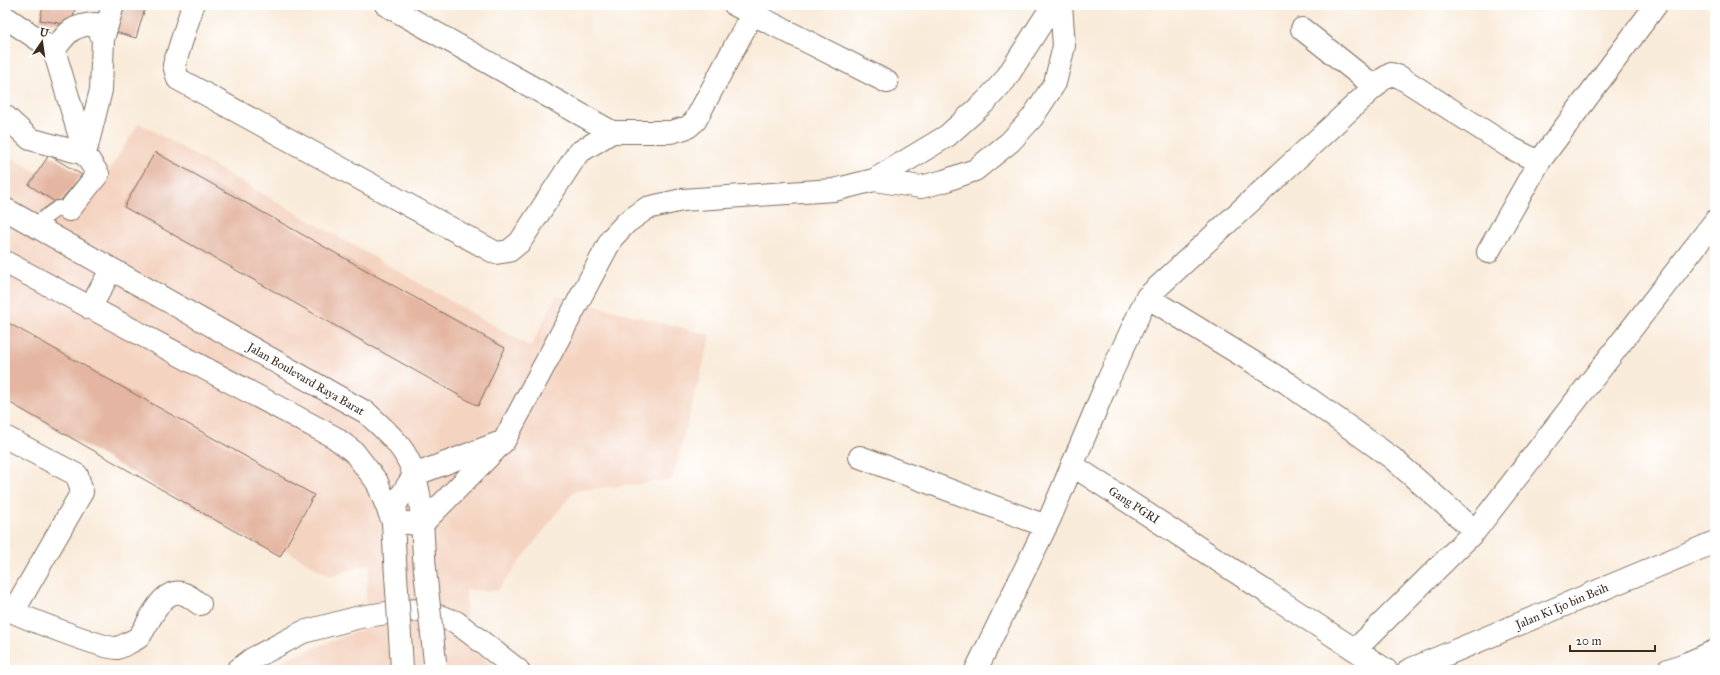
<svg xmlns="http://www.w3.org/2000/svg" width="1720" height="675" font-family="'IM FELL Great Primer',serif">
	<rect width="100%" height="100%" fill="#fff"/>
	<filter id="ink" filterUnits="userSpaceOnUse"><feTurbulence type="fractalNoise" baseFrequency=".025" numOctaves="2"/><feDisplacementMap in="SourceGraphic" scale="8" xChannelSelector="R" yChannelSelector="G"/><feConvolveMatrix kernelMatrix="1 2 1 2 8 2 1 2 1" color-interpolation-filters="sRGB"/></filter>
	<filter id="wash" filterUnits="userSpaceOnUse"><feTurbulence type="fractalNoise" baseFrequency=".012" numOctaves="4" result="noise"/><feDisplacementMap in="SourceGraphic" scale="16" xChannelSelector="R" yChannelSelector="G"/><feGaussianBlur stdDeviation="0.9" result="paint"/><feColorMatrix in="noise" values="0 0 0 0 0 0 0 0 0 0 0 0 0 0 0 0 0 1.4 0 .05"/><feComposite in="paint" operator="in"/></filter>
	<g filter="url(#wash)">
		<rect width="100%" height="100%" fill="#f9ebda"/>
		<path fill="#f4d3c0" d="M 139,123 L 531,347 L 556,296 L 711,335 L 672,480 L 574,491 L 497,591 L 466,590 L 467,647 L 500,670 L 273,670 L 287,658 L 362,630 L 370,563 L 332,577 L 5,387 L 5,154 L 89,202 Z"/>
		<g id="blocks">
			<path fill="#e4b5a0" d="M 43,5 L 76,5 L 71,25 L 40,20 Z
				M 116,5 L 146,5 L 136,38 L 108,30 Z
				M 155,152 L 505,348 L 478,406 L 124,207 Z
				M 49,155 L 82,175 L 58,204 L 29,185 Z
				M 5,321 L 314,495 L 280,557 L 5,400 Z"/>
		</g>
	</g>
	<g filter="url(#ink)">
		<use href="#blocks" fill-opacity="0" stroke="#7e6e60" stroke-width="1"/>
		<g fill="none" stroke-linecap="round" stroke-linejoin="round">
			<g stroke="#7e6e60" stroke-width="16">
				<path id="service" d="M 34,225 L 58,208 L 69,210"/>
			</g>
			<g stroke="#7e6e60" stroke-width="24">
				<path id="minor" d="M 193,5 L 174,65 L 178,79 L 496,253 L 509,251 L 520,242 L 578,153 L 612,132 L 671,132 L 688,127 L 695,121 L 757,5
					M 386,5 L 612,132
					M 735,5 L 887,82
					M 5,17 L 54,50 L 85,154 L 98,174 L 69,210
					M 1302,29 L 1375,87
					M 54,50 C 68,31 73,25 96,24 L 103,39
					M 5,116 L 30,139 L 85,154 L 101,90 L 103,39 L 113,5
					M 874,180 L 921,187 L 944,181 L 975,170 L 1010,142 L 1032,118 L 1055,83 L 1064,46 L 1061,5
					M 1488,252 L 1539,162 L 1656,5
					M 1147,297 L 1287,383 L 1392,458 L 1475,531
					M 5,437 L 77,475 L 82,492 L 13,612
					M 504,441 L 414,475 L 396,504 L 393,522 L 422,524 L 504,441 L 612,238 L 626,223 L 647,208 L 682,200 L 834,190 L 874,180 L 947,136 L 985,102 L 1005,80 L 1053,5
					M 860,457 L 1046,526
					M 1072,465 L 1386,670
					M 5,608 C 20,616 104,649 117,648 C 121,647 137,639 139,637 C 149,624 162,585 184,594 C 190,596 195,601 200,604
					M 1356,649 L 1475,531 L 1715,221
					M 976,670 L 1050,518 L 1109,378 L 1147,297 L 1383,79 L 1391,74 L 1400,77 L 1511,148 L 1539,162
					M 1668,670 L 1688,663 L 1715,651"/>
			</g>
			<g stroke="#7e6e60" stroke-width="24">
				<path id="tertiary" d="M 238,670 L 252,659 L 303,632 L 360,617 L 401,611 L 421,610 L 456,622 L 518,670
					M 1409,670 L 1715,542"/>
			</g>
			<g stroke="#7e6e60" stroke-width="24">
				<path id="secondary" d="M 5,209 L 367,413 C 377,423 388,432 397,443 C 426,477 421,528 425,570
					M 5,262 L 334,437 L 354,452 L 377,482 L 393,522 L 395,560
					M 90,308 L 111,270
					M 401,651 L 402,670"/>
			</g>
			<use href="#service" stroke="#fff" stroke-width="14"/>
			<use href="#minor" stroke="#fff" stroke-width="22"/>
			<use href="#tertiary" stroke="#fff" stroke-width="22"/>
			<use href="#secondary" stroke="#fff" stroke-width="22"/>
			<g stroke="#7e6e60" stroke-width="24" stroke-linecap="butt">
				<path id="secondary-bridge" d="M 395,560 L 401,651
					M 425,570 L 435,662"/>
			</g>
			<use href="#secondary-bridge" stroke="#fff" stroke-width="22"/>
		</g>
	</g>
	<g text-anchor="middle" stroke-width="3" stroke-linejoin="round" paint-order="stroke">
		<g font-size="12" fill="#3b2a1e" stroke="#fff">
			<text transform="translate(306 379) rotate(30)" y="4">Jalan Boulevard Raya Barat</text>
			<text transform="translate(1134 505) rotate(33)" y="4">Gang PGRI</text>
			<text transform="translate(1562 606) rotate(-23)" y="4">Jalan Ki Ijo bin Beih</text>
		</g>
	</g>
	<rect width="1720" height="675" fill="none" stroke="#fff" stroke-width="20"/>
	<g transform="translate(42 42) rotate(13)" stroke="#ffffff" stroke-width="3" paint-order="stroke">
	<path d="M0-3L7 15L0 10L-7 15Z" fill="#3b2a1e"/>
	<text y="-6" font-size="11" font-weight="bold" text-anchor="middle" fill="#3b2a1e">U</text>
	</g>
	<path d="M1570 645v6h85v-6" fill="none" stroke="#3b2a1e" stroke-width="2"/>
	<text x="1576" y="645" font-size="12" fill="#3b2a1e" stroke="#ffffff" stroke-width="3" paint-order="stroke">20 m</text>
</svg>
